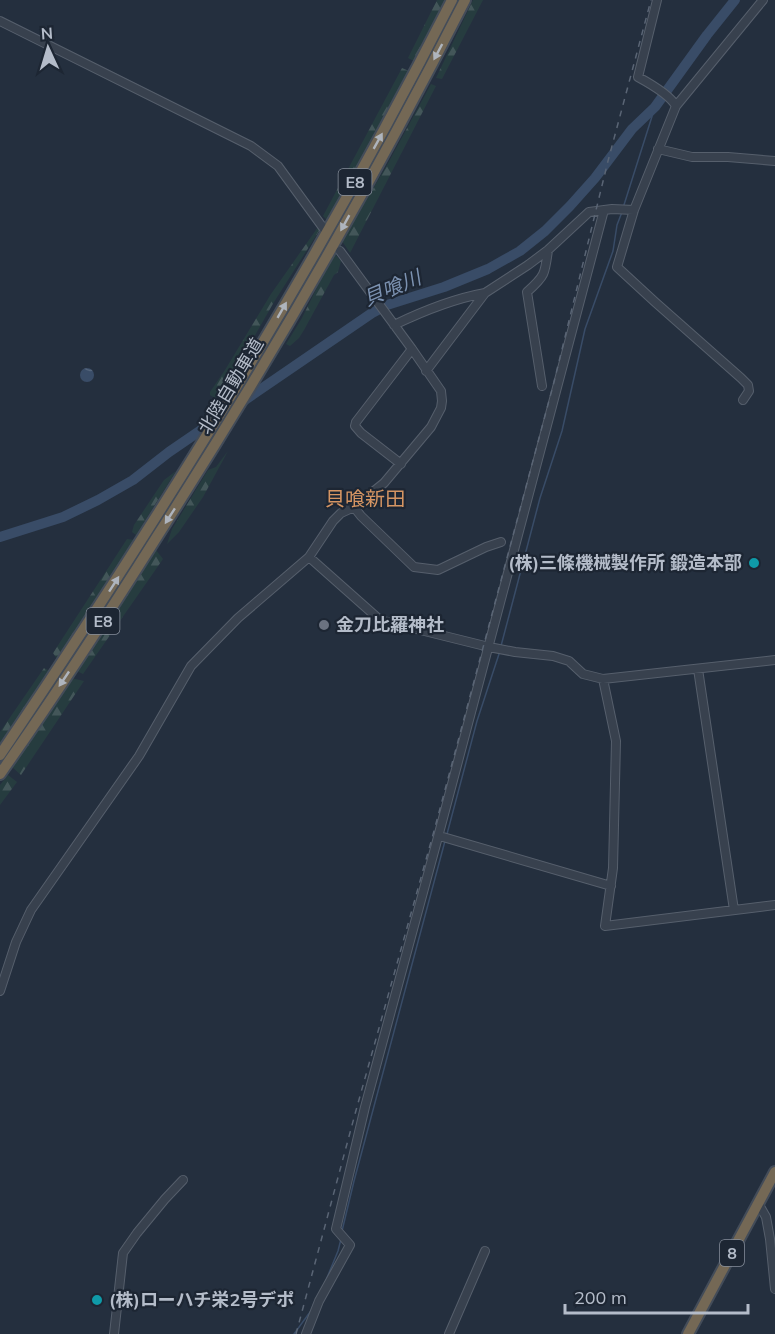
<svg xmlns="http://www.w3.org/2000/svg" width="775" height="1334" font-family="Mulish,'Noto Sans JP',sans-serif">
	<defs>
		<pattern id="forest-firs" width="22" height="20" patternUnits="userSpaceOnUse" patternTransform="scale(1.5)"><rect width="22" height="20" fill="#263c3f"/><path d="M5 1l3.5 6h-7zM16 11l3.5 6h-7z" fill="#435659"/></pattern>
		<pattern id="water-waves" width="16" height="10" patternUnits="userSpaceOnUse" patternTransform="scale(1.5)"><rect width="16" height="10" fill="#394c67"/><path d="M0 5q4-4 8 0t8 0" fill="none" stroke="#53647b"/></pattern>
	</defs>
	<rect width="100%" height="100%" fill="#242f3e"/>
	<path fill="url(#forest-firs)" d="M 437,0 L 445,0 L 414,61 L 408,58 Z
		M 473,0 L 483,0 L 442,79 L 436,78 Z
		M 402,68 L 409,71 L 328,221 L 323,216 Z
		M 431,84 L 436,86 L 350,253 L 342,241 L 387,165 Z
		M 318,227 L 321,228 L 274,302 L 218,400 L 210,395 L 210,392 L 225,370 L 271,294 Z
		M 334,253 L 341,261 L 338,272 L 334,275 L 304,330 L 299,338 L 290,346 L 286,344 L 302,318 Z
		M 228,451 L 203,497 L 179,532 L 167,544 L 172,529 L 208,470 L 216,467 Z
		M 176,471 L 136,535 L 132,532 L 134,525 L 164,480 Z
		M 127,539 L 134,540 L 57,659 L 53,653 Z
		M 156,550 L 163,559 L 83,674 L 77,671 Z
		M 44,668 L 50,671 L 0,744 L 0,732 Z
		M 71,678 L 84,681 L 21,775 L 12,767 Z
		M 8,775 L 17,782 L 0,805 L 0,785 Z"/>
	<path fill="url(#water-waves)" d="M80 375a7 7 0 1 1 14 0a7 7 0 1 1-14 0Z"/>
	<g fill="none" stroke-linecap="round" stroke-linejoin="round">
		<path stroke="#394c67" stroke-width="1.5" d="M 623,208 L 655,107
			M 501,646 L 540,498 L 562,431 L 585,329 L 613,251 L 617,225 L 622,212
			M 447,834 L 477,721 L 500,651
			M 342,1231 L 354,1181 L 445,841
			M 324,1285 L 338,1251 L 341,1239
			M 294,1334 L 313,1308"/>
		<path stroke="#394c67" stroke-width="10" d="M 0,537 L 63,517 L 98,500 L 133,480 L 169,452 L 372,313 L 387,305 L 444,287 L 488,269 L 520,251 L 545,231 L 570,206 L 595,178 L 632,129 L 655,107 L 707,35 L 735,0"/>
		<g stroke="#565f6c" stroke-width="10">
			<path id="minor" d="M 657,0 L 638,77 C 649,83 670,95 676,106
				M 0,21 L 251,146 L 278,166 L 324,229
				M 658,149 L 692,157 L 728,157 L 775,161
				M 394,325 C 423,311 452,299 485,293
				M 426,371 L 485,293 L 528,265 L 548,250 L 589,212 L 612,209 L 634,210
				M 542,386 L 527,292 C 545,276 545,274 548,250
				M 743,400 L 749,391 L 748,385 L 741,378 L 655,302 L 617,267 L 634,210 L 676,106 L 763,0
				M 401,464 L 361,433 L 355,426 L 356,422 L 412,349
				M 354,507 L 361,516 L 414,567 L 438,570 L 486,547 L 501,542
				M 309,557 L 380,620 L 489,647 L 515,652 L 553,656 L 569,661 L 583,674 L 603,679 L 775,660
				M 698,669 L 734,910
				M 603,679 L 616,741 L 613,868 L 605,926 L 775,905
				M 438,837 L 443,837 L 611,886
				M 0,991 L 16,942 L 31,910 L 139,756 L 191,666 L 238,618 L 309,557 L 333,521 L 341,513 L 354,507 L 384,483 L 431,427 L 441,408 L 442,401 L 441,391 L 412,349 L 340,251
				M 758,1203 L 766,1217 L 770,1239 L 775,1289
				M 114,1334 L 123,1253 L 137,1233 L 165,1199 L 183,1180
				M 306,1334 L 319,1301 L 350,1245 L 336,1229 L 365,1107 L 438,837 L 604,210
				M 449,1334 L 485,1251"/>
		</g>
		<g stroke="#434c59" stroke-width="14">
			<path id="highway" d="M 0,755 C 164,512 319,262 452,0
				M 0,774 C 55,696 107,616 158,535 C 269,362 372,183 465,0
				M 688,1334 L 775,1172"/>
		</g>
		<use href="#minor" stroke="#38414e" stroke-width="8"/>
		<use href="#highway" stroke="#746855" stroke-width="10"/>
		<path stroke="#5a6575" stroke-width="1.5" stroke-dasharray="6 6" stroke-linecap="butt" d="M 296,1334 L 355,1114 L 434,831 L 554,382 L 608,161 L 651,0"/>
	</g>
	<defs><path id="oneway-solid" d="M-6-.8H1V-3.2L6.5 0L1 3.2V.8H-6Z" transform="scale(1.5)"/></defs>
	<g fill="#aeb4bd">
		<use href="#oneway-solid" transform="translate(438 52) rotate(118)"/>
		<use href="#oneway-solid" transform="translate(378 141) rotate(-61)"/>
		<use href="#oneway-solid" transform="translate(345 223) rotate(119)"/>
		<use href="#oneway-solid" transform="translate(282 310) rotate(-60)"/>
		<use href="#oneway-solid" transform="translate(170 516) rotate(123)"/>
		<use href="#oneway-solid" transform="translate(114 584) rotate(-57)"/>
		<use href="#oneway-solid" transform="translate(64 679) rotate(124)"/>
	</g>
	<g fill="#0f9aa8" stroke="#1d2633" stroke-width="2">
		<circle cx="754" cy="563" r="6"/>
		<circle cx="97" cy="1300" r="6"/>
	</g>
	<circle fill="#6b7280" stroke="#1d2633" stroke-width="2" cx="324" cy="625" r="6"/>
	<g text-anchor="middle" stroke-width="4.5" stroke-linejoin="round" paint-order="stroke">
		<g fill="#1d2633" stroke="#878f9c" stroke-width="1.5">
			<rect x="338.5" y="169" width="33" height="26" rx="4.5"/>
			<rect x="86.5" y="608" width="33" height="26" rx="4.5"/>
			<rect x="720" y="1240" width="24" height="26" rx="4.5"/>
		</g>
		<g font-size="16" font-weight="bold" fill="#b4bcc9">
			<text x="355" y="188">E8</text>
			<text x="103" y="627">E8</text>
			<text x="732" y="1259">8</text>
		</g>
		<g font-size="18" fill="#b4bcc9" stroke="#1d2633">
			<text transform="translate(231 386) rotate(-59)" y="6">北陸自動車道</text>
		</g>
		<g font-size="18" font-weight="bold" fill="#b4bcc9" stroke="#1d2633" text-anchor="start">
			<text x="742" y="569" text-anchor="end">(株)三條機械製作所 鍛造本部</text>
			<text x="336" y="631">金刀比羅神社</text>
			<text x="109" y="1306">(株)ローハチ栄2号デポ</text>
		</g>
		<g font-size="20" font-style="italic" fill="#7c92b1" stroke="#1d2633">
			<text transform="translate(392 288) rotate(-23)" y="7">貝喰川</text>
		</g>
		<g font-size="20" fill="#d59563" stroke="#1d2633">
			<text x="365" y="506">貝喰新田</text>
		</g>
	</g>
	<g transform="translate(48 48) rotate(356)" stroke="#1d2633" stroke-width="4.5" paint-order="stroke">
	<path d="M0-4.5L10 22L0 15L-10 22Z" fill="#b4bcc9"/>
	<text y="-9" font-size="16" font-weight="bold" text-anchor="middle" fill="#b4bcc9">N</text>
	</g>
	<path d="M565 1304v9h183v-9" fill="none" stroke="#b4bcc9" stroke-width="3"/>
	<text x="574" y="1304" font-size="18" fill="#b4bcc9" stroke="#1d2633" stroke-width="4.5" paint-order="stroke">200 m</text>
</svg>
